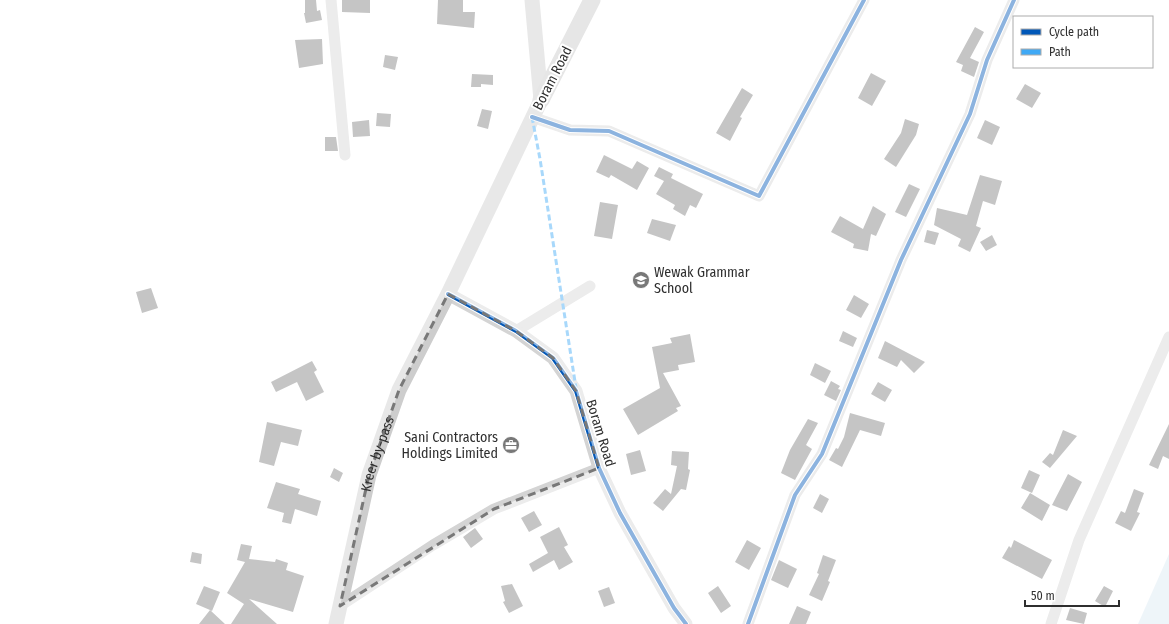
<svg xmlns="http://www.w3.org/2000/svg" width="1169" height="624" font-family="'Fira Sans Condensed',sans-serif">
	<rect width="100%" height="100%" fill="#fff"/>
	<path fill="#dae8f2" d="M 1169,554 L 1169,624 L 1138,624 Z"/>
	<path fill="#7f7f7f" d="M 305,0 L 316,0 L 317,11 L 320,10 L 322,20 L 306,23 L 304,13 L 305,13 Z
		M 342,0 L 370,0 L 370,13 L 342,12 Z
		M 438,0 L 463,0 L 463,12 L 475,12 L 474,28 L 437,24 Z
		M 975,27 L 984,32 L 970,58 L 979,62 L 974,77 L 961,71 L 963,65 L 956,62 Z
		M 322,39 L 323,64 L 299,68 L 295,40 Z
		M 385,55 L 398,57 L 395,70 L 383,67 Z
		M 871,73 L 886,81 L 872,106 L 858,98 Z
		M 472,74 L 493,75 L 493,85 L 481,84 L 481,87 L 471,87 Z
		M 1025,84 L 1041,93 L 1032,108 L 1016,99 Z
		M 742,88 L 753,95 L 740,117 L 742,118 L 730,141 L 716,133 Z
		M 482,109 L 492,111 L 488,129 L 477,126 Z
		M 377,113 L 391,114 L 390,127 L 376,126 Z
		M 905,119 L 919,124 L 916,135 L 896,167 L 884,159 L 901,133 Z
		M 369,120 L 370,136 L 353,137 L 352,122 Z
		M 985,120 L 1000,127 L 992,145 L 977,138 Z
		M 325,137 L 336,137 L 338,151 L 325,151 Z
		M 604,155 L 632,169 L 637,161 L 649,168 L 637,190 L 611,175 L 609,178 L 596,172 Z
		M 659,167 L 673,174 L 671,178 L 703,194 L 696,208 L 690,205 L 685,216 L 673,209 L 675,205 L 656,194 L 664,181 L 654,176 Z
		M 980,175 L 1002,181 L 995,205 L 983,201 L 976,226 L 981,228 L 970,252 L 958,246 L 961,239 L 934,225 L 937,208 L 967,215 Z
		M 909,184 L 920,189 L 906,217 L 895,212 Z
		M 600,202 L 618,205 L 612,239 L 594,236 Z
		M 873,206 L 886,214 L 876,236 L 871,234 L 868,251 L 853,248 L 854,244 L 831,232 L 840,216 L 863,229 Z
		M 652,219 L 676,225 L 670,241 L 647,233 Z
		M 927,230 L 939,233 L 935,245 L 924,242 Z
		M 992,235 L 997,245 L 986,251 L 980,242 Z
		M 151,288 L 158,308 L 142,313 L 136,292 Z
		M 854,295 L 869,304 L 861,318 L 846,310 Z
		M 843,331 L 857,338 L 853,347 L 839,341 Z
		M 690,334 L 695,362 L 678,365 L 679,370 L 663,373 L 681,406 L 676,408 L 678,411 L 638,435 L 623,409 L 660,388 L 652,347 L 672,343 L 670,338 Z
		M 885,341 L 925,362 L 914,373 L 901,360 L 897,367 L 878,358 Z
		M 312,361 L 317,370 L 314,372 L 324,392 L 306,401 L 297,382 L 276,392 L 271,382 Z
		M 815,363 L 831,371 L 825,383 L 810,375 Z
		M 831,381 L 840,386 L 838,389 L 841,390 L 836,401 L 824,395 Z
		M 878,382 L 892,390 L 885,402 L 871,394 Z
		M 850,413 L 885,423 L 881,436 L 860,430 L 842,467 L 829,460 L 836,448 L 838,449 L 844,437 Z
		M 808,419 L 818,423 L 806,445 L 812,449 L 795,480 L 781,473 L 790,450 Z
		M 267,422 L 302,430 L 298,446 L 281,442 L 274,466 L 259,462 Z
		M 1169,424 L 1169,459 L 1163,456 L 1158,469 L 1149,465 Z
		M 1063,430 L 1077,436 L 1050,468 L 1042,462 L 1050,453 L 1053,455 Z
		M 640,450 L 646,471 L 631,475 L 626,454 Z
		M 672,451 L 689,452 L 688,469 L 690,470 L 686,490 L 681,489 L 663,511 L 653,503 L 665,489 L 671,494 L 677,466 L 671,465 Z
		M 334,468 L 343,473 L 339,482 L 330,477 Z
		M 1029,470 L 1040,475 L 1032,493 L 1021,488 Z
		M 1068,474 L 1082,482 L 1067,511 L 1052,505 Z
		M 276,482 L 300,489 L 298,494 L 321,501 L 317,516 L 295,509 L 291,524 L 282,522 L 284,513 L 267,508 Z
		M 1134,489 L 1144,493 L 1137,512 L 1140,513 L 1131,531 L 1115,523 L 1121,511 L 1125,513 Z
		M 1030,493 L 1050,505 L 1042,521 L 1021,508 Z
		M 820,494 L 829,499 L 822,513 L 813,508 Z
		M 534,511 L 542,525 L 529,532 L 521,518 Z
		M 559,527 L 568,545 L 564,547 L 573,562 L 559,570 L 554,560 L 533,572 L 529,564 L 548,553 L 540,537 Z
		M 475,528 L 483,539 L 471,548 L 463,537 Z
		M 747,540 L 761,548 L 749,570 L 735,562 Z
		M 1014,540 L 1052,560 L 1042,579 L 1002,558 L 1009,546 L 1011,548 Z
		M 241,544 L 252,546 L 249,559 L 275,562 L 276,559 L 288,563 L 286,570 L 304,576 L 293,612 L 249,599 L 277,624 L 231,624 L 244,604 L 227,593 L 245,562 L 237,560 Z
		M 192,552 L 202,554 L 201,564 L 190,562 Z
		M 823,555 L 836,560 L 828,581 L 830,582 L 822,601 L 809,595 L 819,574 L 817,573 Z
		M 779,560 L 797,569 L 788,588 L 771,580 Z
		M 512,584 L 523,606 L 509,613 L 503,602 L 505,601 L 501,586 Z
		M 204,586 L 220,592 L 212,611 L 210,610 L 225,624 L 199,624 L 210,610 L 196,604 Z
		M 718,586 L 731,606 L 721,613 L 708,593 Z
		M 1104,586 L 1113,591 L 1105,607 L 1095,601 Z
		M 609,587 L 615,603 L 604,607 L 598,591 Z
		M 797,606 L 811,612 L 806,624 L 789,624 Z
		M 1070,608 L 1087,613 L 1084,624 L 1066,620 Z"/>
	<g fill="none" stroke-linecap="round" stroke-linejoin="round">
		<path stroke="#d4d4d4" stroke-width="11" d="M 331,0 L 345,155
			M 532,117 L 570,130 L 609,131 L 759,196 L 864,0
			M 516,331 L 590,286
			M 340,606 L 433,545 L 494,509 L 599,468
			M 748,624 L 795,495 L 822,454 L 901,260 L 970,114 L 987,60 L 1014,0
			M 1051,624 L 1079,540 L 1169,337"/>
		<path stroke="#d4d4d4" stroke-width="13" d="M 448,294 L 516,331 L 553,358 L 576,391 L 599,468 L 620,513 L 674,608 L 686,624"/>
		<path stroke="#cdcdcd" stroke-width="15" id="s1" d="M 336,624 L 369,475 L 399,390 L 448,294 L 541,100 L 532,0"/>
		<path stroke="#c7c7c7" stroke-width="17" d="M 541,100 L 592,0"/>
		<path stroke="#3fa9f5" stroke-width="3" stroke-dasharray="6 3" stroke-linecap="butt" d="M 532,117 L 540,159 L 576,388"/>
		<g stroke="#fff" stroke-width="6">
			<path id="cycleway" d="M 532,117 L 570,130 L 609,131 L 759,196 L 864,0
				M 448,294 L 516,331 L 553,358 L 576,391 L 599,468 L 620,513 L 674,608 L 686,624
				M 748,624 L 795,495 L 822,454 L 901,260 L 970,114 L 987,60 L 1014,0"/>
		</g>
		<use href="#cycleway" stroke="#0057b8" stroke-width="4"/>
	</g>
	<path d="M0 0H1169V624H0ZM 448,294 L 516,331 L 553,358 L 576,391 L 599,468 L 494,509 L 340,606 L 369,475 L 399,390 Z" fill="#fff" fill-opacity=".55" fill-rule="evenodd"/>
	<path fill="none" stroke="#787878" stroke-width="3" stroke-dasharray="8 5" stroke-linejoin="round" d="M 448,294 L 516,331 L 553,358 L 576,391 L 599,468 L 494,509 L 340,606 L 369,475 L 399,390 Z"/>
	<defs>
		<g id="school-disc" transform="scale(0.9)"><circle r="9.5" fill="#787878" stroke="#fff"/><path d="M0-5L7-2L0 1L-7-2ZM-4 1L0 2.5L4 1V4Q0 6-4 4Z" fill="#fff"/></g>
		<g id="office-disc" transform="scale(0.9)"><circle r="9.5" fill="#787878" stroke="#fff"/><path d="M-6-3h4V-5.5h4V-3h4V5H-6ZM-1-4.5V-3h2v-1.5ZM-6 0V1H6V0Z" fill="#fff"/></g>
	</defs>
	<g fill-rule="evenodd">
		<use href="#school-disc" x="641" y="280"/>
		<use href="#office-disc" x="511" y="445"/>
	</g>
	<g text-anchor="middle" stroke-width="4" stroke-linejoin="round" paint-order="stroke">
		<g font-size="14" fill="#2f2f2f" stroke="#fff">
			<text transform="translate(552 78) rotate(-63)" y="5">Boram Road</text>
			<text transform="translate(601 433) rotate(73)" y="5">Boram Road</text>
			<text dy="5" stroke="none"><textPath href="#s1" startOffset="175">Kreer by-pass</textPath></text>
		</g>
		<g font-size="14" fill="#2f2f2f" stroke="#fff" text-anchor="start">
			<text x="654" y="277">Wewak Grammar<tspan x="654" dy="16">School</tspan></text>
			<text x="498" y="442" text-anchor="end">Sani Contractors<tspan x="498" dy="16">Holdings Limited</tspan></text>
		</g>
	</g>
	<rect x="1013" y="16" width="140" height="52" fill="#ffffff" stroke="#acacac"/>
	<rect x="1021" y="29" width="20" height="6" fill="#0057b8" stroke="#acacac"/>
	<text x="1049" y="36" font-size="12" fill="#2f2f2f">Cycle path</text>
	<rect x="1021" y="49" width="20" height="6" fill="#3fa9f5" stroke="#acacac"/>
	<text x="1049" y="56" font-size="12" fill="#2f2f2f">Path</text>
	<path d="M1025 600v6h94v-6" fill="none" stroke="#2f2f2f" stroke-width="2"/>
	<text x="1031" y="600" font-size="12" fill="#2f2f2f" stroke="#ffffff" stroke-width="3" paint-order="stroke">50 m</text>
</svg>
